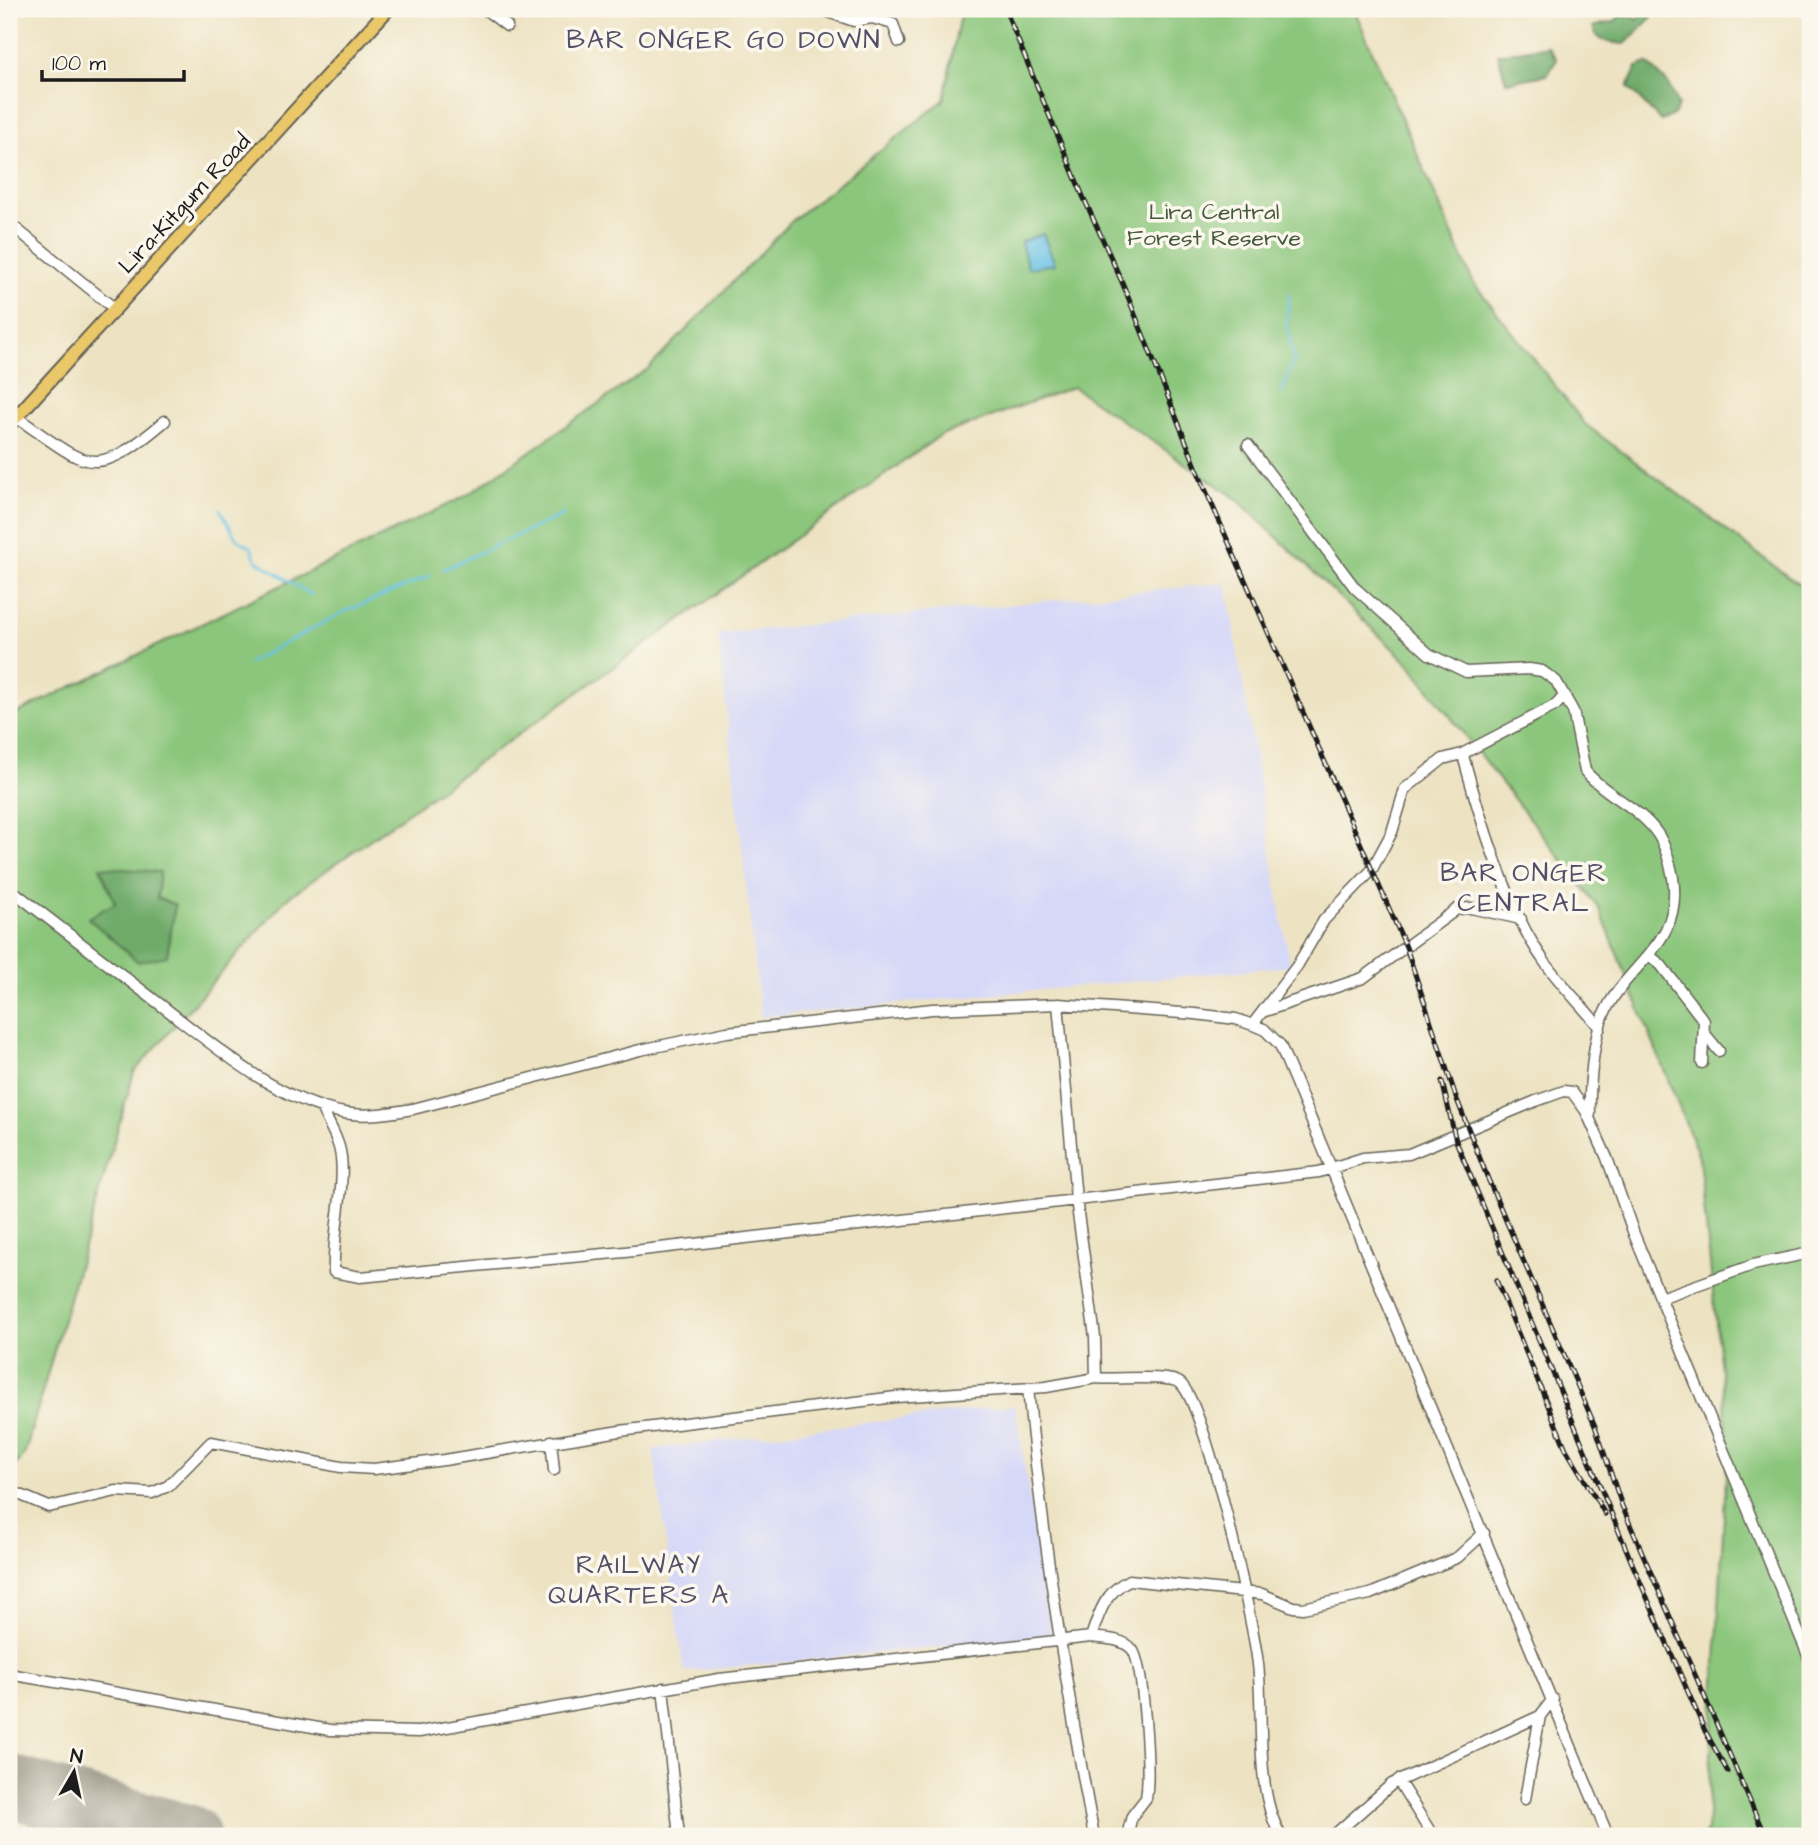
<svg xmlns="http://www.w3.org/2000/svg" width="1819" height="1845" font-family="'Architects Daughter',sans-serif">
	<rect width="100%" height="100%" fill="#fbf7ec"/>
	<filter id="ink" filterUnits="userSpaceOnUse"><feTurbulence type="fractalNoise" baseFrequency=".0143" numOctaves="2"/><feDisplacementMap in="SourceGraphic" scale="14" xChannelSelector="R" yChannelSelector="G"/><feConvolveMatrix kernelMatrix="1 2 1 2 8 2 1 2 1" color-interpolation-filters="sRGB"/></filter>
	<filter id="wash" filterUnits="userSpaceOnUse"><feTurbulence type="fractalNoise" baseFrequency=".00686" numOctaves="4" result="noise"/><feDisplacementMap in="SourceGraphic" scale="28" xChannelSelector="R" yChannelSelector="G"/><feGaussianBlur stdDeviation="1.57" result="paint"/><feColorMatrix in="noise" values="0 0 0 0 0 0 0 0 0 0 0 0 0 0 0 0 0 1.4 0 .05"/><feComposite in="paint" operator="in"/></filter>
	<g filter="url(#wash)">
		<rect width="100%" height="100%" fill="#ede3c3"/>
		<path fill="#d6d8f8" d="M 1226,583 L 1290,966 L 761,1017 L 718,634 Z
			M 1015,1405 L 1051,1636 L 684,1672 L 653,1449 Z"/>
		<path fill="#8bc67b" stroke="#54714c" stroke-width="2" d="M 961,9 L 1354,9 L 1473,282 L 1585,424 L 1810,593 L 1810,1836 L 1704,1836 L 1707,1830 L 1728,1439 L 1699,1157 L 1599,908 L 1410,665 L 1237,499 L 1073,387 L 941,435 L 286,899 L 134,1072 L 24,1456 L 9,1471 L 9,717 L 466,496 L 649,368 L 795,218 L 944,100 Z"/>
		<path fill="#70ab6b" stroke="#466444" stroke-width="2" d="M 1649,9 L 1652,17 L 1625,44 C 1610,42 1598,44 1593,27 L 1615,21 L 1624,11 L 1637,20 Z
			M 1548,46 L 1557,60 L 1546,75 L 1506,82 L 1498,54 Z
			M 1647,63 L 1667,82 L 1678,105 L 1675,114 L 1661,121 L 1628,87 L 1637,67 Z
			M 100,867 L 160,872 L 157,898 L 175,905 L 167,956 L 138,962 L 88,918 L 115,903 Z"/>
		<path fill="#68c3e6" stroke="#427081" stroke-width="2" d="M 1043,234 L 1055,264 L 1028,268 L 1021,242 Z"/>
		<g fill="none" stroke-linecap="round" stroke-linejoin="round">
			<path stroke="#68c3e6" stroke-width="2.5" d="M 1281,395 L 1294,359 L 1286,322 L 1289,295
				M 220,509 L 237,539 L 251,547 L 256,560 L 311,595
				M 444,569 L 564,514
				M 248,663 L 344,612 L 430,576"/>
			<path stroke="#848070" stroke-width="63" d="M 9,1786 L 189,1836"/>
		</g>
	</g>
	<g filter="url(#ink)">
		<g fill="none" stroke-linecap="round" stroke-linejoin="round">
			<g stroke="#656256" stroke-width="13">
				<path id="minor" d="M 485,9 L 507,26
					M 820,9 L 854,21 L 872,18 L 893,24 L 899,42
					M 9,223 L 115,309
					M 16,417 C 87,465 91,484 165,421
					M 1248,445 L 1355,588 L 1429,654 L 1466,672 L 1529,669 L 1542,671 L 1556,681 L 1573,711 L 1585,771 C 1605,795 1638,806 1657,833 C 1666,846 1670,862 1673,878 C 1683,945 1628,962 1604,1014 C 1593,1038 1589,1088 1590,1114
					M 1462,754 L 1556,705 L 1565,695
					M 9,888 C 57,925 105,962 153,999 C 210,1042 272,1099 344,1113 C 367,1117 390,1113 413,1109 L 640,1050 L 727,1032 L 932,1009 L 1058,1004 L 1195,1014 L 1236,1019 L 1264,1029 L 1280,1045 L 1310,1117 L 1608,1836
					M 1649,955 L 1661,965 L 1704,1021 L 1702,1063
					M 1265,1011 L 1363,978 L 1457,909 L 1471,908 L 1521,919
					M 1253,1024 L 1297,966 L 1324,920 L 1371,871 L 1392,832 L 1405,789 L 1443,759 L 1462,754 L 1464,759 C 1480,818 1507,908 1542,958 C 1558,982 1581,1004 1600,1028
					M 1705,1034 L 1719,1051
					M 321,1107 C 328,1123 339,1139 341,1157 C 345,1189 332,1235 334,1272 L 360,1277 L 625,1252 L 1319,1172 L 1363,1158 L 1409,1154 L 1536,1101 L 1564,1091 L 1572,1092 L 1586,1111 L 1607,1158 L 1634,1234 L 1810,1660
					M 1663,1297 L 1753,1265 L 1810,1253
					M 1096,1378 C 1114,1380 1169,1374 1180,1383 C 1206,1404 1253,1621 1258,1664 C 1264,1716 1254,1790 1281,1836
					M 1028,1388 C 1042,1539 1066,1687 1094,1836
					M 551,1441 L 554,1470
					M 9,1490 L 49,1507 L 116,1491 L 152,1493 L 168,1486 L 211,1442 L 341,1467 L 374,1469 L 444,1460 L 620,1431 L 896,1397 L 1046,1387 L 1096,1378 L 1095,1337 L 1076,1199 L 1058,1004
					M 1091,1637 C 1104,1639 1122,1638 1132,1649 C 1144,1664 1149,1767 1147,1790 L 1146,1798 L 1132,1816 L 1127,1836
					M 9,1674 L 330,1730 L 419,1732 L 719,1679 L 1091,1637 C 1099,1613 1105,1592 1129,1580 L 1262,1594 L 1293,1607 L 1303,1608 L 1370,1594 L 1447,1562 L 1458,1557 L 1484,1533
					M 663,1688 L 679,1836
					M 1398,1780 L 1431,1833
					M 1525,1799 L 1540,1716 L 1553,1699
					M 1333,1836 L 1392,1784 L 1540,1716"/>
			</g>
			<g stroke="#656256" stroke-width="16">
				<path id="major" d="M 9,425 L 388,9"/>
			</g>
			<use href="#minor" stroke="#fff" stroke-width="10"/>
			<use href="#major" stroke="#eac769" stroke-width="12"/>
			<g stroke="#1c1c1c" stroke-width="5">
				<path id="rail" d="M 1005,9 L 1082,194 L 1122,282 L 1203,484 L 1406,947 L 1456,1097 L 1488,1179 L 1595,1426 L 1622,1506 L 1765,1836
					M 1442,1081 L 1456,1141 L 1632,1563 L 1705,1731 L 1728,1772
					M 1496,1280 L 1566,1449 L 1605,1514"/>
			</g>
			<use href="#rail" stroke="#fbf7ec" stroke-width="2.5" stroke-dasharray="8" stroke-linecap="butt"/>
		</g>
	</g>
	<g text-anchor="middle" stroke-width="7" stroke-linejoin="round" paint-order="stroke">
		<g font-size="23" fill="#1c1c1c" stroke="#fbf7ec">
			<text transform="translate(184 203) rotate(-47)" y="8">Lira-Kitgum Road</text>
		</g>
		<g font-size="23" fill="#43583d" stroke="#fbf7ec">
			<text x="1214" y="219">Lira Central<tspan x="1214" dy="26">Forest Reserve</tspan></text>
		</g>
		<g font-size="26" letter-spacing="2" fill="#524f68" stroke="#fbf7ec">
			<text x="724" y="48">BAR ONGER GO DOWN</text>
			<text x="1524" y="881">BAR ONGER<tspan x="1524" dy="30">CENTRAL</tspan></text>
			<text x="639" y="1573">RAILWAY<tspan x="639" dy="30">QUARTERS A</tspan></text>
		</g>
	</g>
	<rect width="1819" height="1845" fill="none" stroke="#fbf7ec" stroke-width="35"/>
	<g transform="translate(74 1772) rotate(9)" stroke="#fbf7ec" stroke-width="5" paint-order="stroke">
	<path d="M0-5L12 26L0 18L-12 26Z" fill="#1c1c1c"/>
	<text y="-10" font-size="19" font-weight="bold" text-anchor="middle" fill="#1c1c1c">N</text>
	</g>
	<path d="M42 70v10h142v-10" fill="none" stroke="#1c1c1c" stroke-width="3.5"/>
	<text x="52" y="70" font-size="21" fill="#1c1c1c" stroke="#fbf7ec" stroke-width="5" paint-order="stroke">100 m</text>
</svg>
